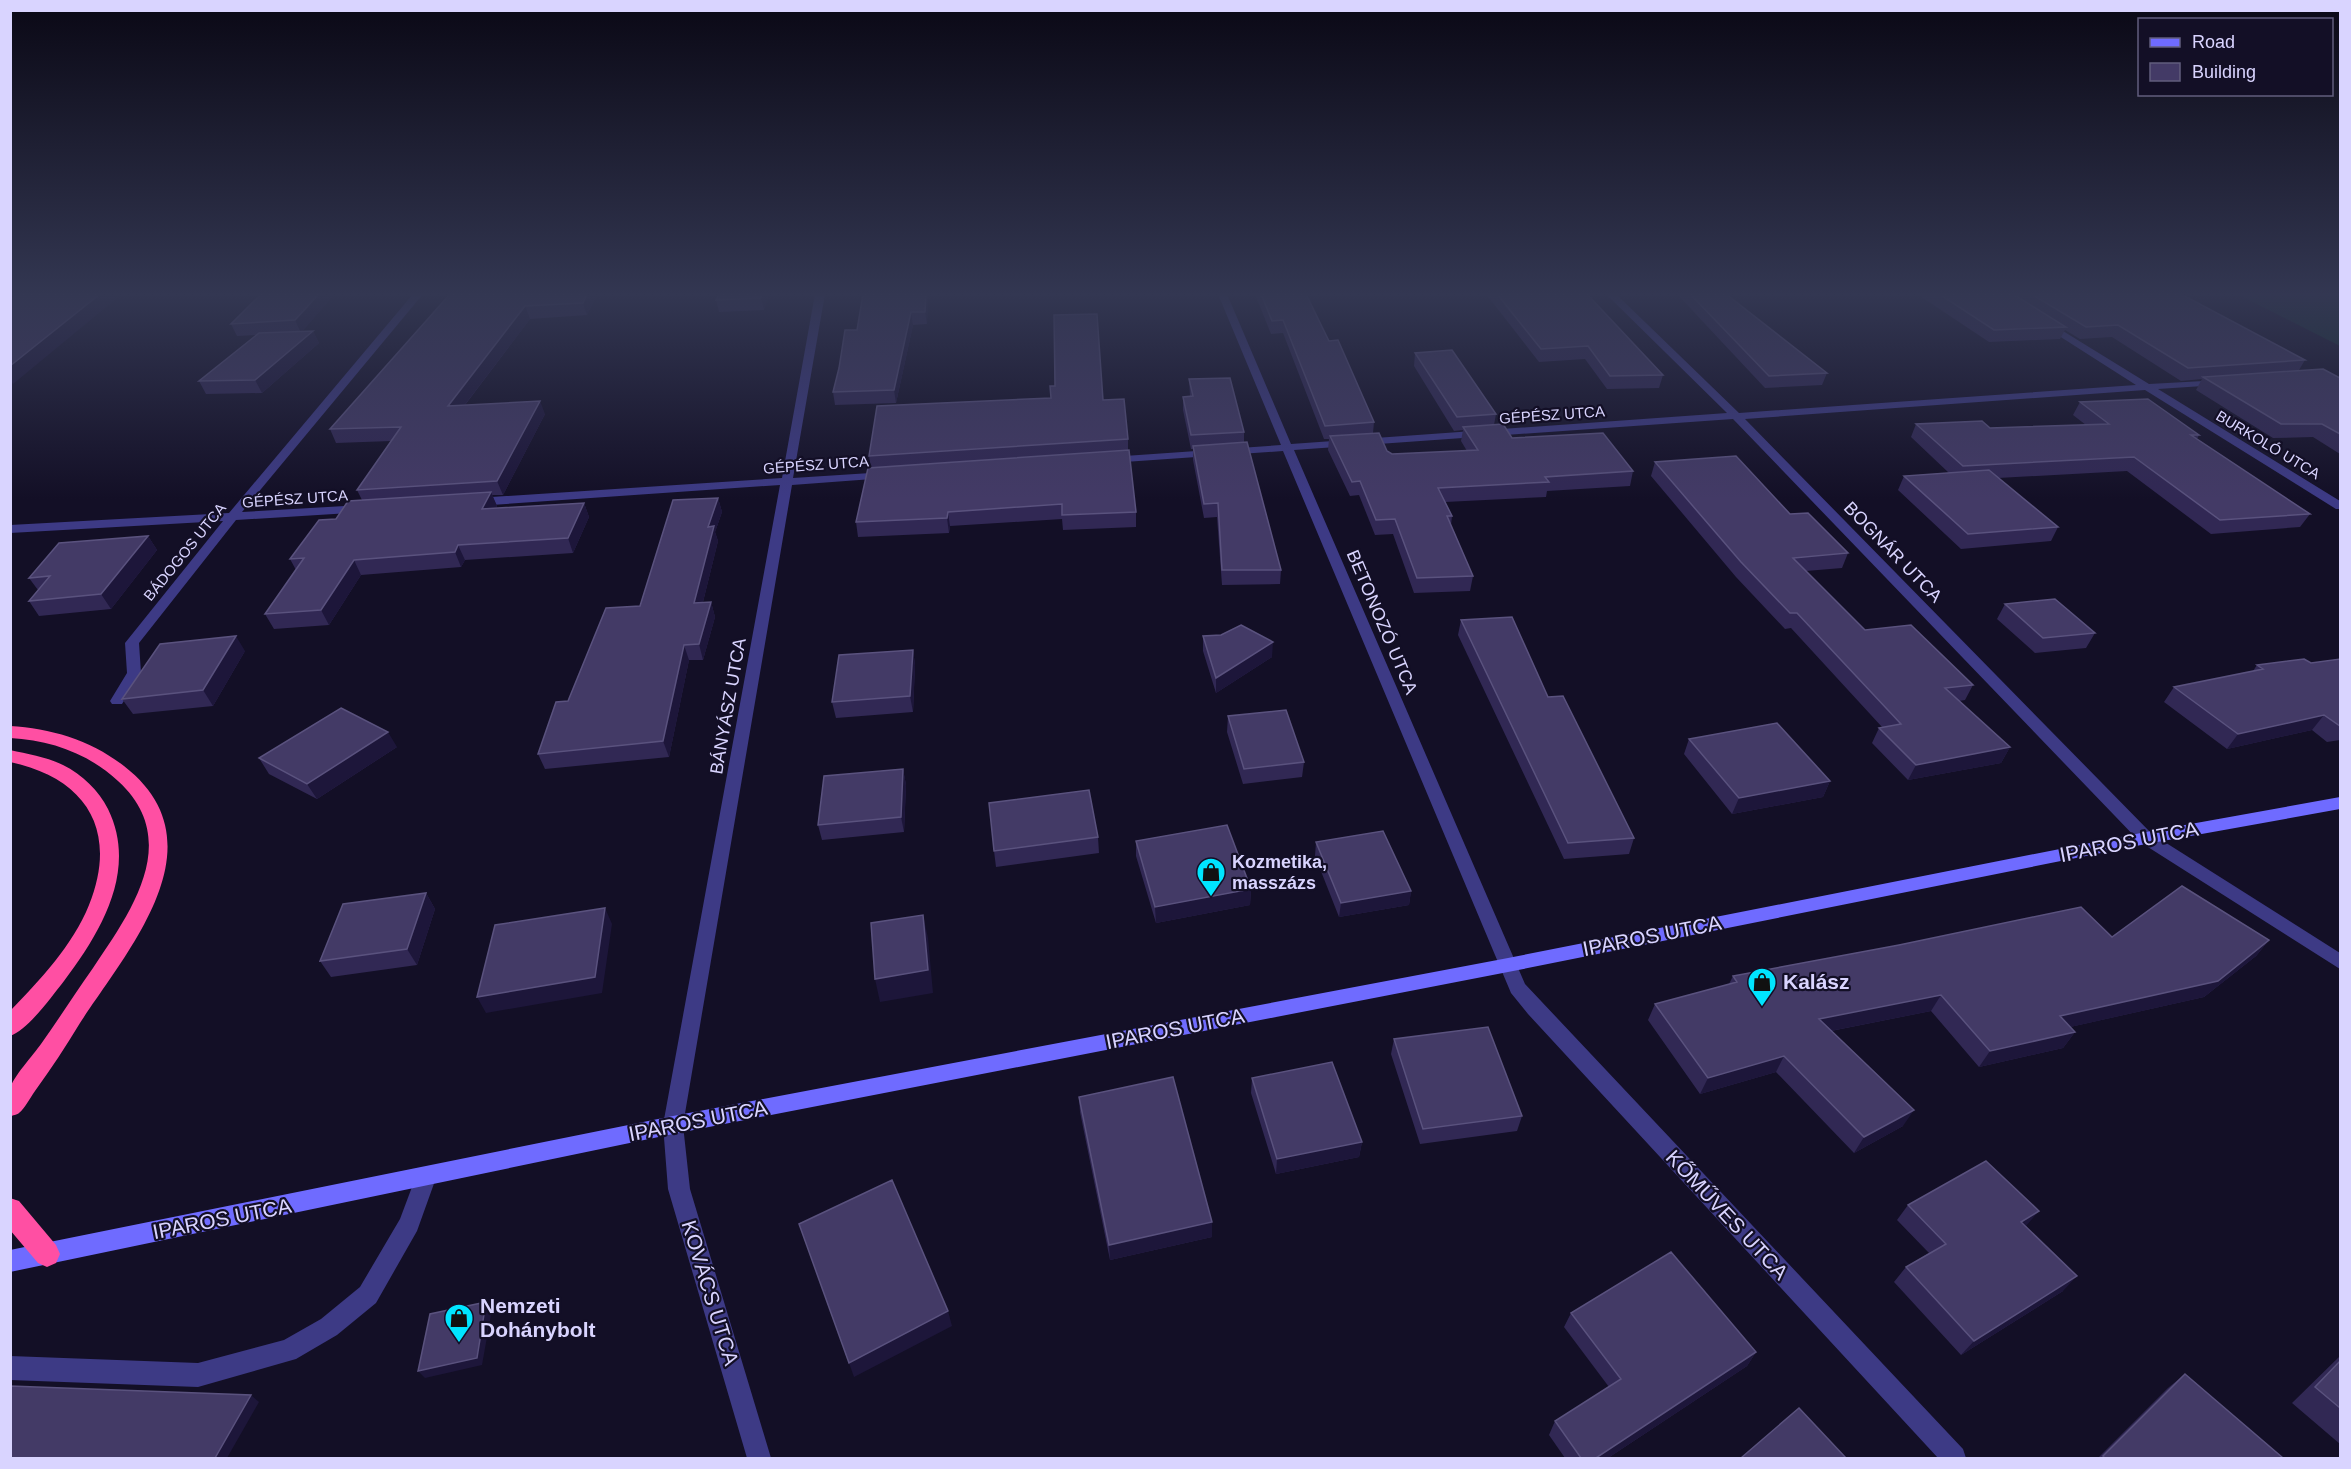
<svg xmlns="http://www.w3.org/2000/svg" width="2351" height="1469" font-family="Helvetica,sans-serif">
	<rect width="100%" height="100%" fill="#130f26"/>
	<path fill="#12302f" d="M 2237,294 L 2340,294 L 2340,346 Z"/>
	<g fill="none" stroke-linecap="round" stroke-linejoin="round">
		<path fill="#3d3a85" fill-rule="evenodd" d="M 413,294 L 423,294 L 242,512 L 362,505 L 368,509 L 366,512 L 236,520 L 139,643 L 141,673 L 122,704 L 112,704 L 110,701 L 127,673 L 125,643 L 223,521 L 10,533 L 10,525 L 229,513 Z
			M 815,294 L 825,294 L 793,478 L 886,472 L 892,475 L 886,478 L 792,485 L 683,1125 L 690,1189 L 771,1458 L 747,1458 L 668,1189 L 663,1125 L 780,485 L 476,506 L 470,502 L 476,498 L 782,478 Z
			M 1218,294 L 1227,294 L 1291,444 L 1727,413 L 1606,294 L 1616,294 L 1739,413 L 2136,385 L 2042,325 L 2050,323 L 2149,384 L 2222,380 L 2222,384 L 2218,385 L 2158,389 L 2340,501 L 2340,509 L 2336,509 L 2145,390 L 1745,419 L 2152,834 L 2340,953 L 2340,969 L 2140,842 L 1733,419 L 1294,450 L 1525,984 L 1963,1449 L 1966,1458 L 1938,1458 L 1528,1014 L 1511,993 L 1283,451 L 1110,463 L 1104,460 L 1110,457 L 1281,445 Z
			M 425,1168 L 432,1171 L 436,1178 L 417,1231 L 376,1303 L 337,1335 L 296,1359 L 198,1387 L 10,1380 L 10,1356 L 198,1363 L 284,1340 L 321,1319 L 360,1287 L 400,1219 L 418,1171 Z"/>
		<path fill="#6f6bff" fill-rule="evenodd" d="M 2340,797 L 2340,809 L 2146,844 L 1508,972 L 673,1134 L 10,1272 L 10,1250 L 673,1116 L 1508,958 L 2146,832 Z"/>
		<path fill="#ff4fa3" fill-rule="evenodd" d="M 10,726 C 51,728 92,741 124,766 C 223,843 129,948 80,1023 C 66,1046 51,1069 35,1091 C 30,1098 25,1108 19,1113 C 18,1114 12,1116 10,1116 C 10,1108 9,1098 10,1089 C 12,1078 34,1054 41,1044 C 59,1019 75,993 93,968 C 131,912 183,840 118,781 C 89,754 51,740 10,738 Z
			M 10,750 C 28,754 47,757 63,765 C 82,774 99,791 108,809 C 138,870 101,932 64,981 C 52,996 28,1030 10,1036 L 10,1011 C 40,980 73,945 89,905 C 119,830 86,778 10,762 Z
			M 10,1198 L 19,1201 L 56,1245 L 60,1254 L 56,1263 L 47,1267 L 38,1263 L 10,1230 Z"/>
	</g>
	<path fill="#312854" d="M 261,294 L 335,294 L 302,331 L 313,331 L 319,343 L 262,393 L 206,394 L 199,381 L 256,335 L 237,336 L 231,324 Z
		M 450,294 L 597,294 L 587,315 L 530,319 L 465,405 L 545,414 L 503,495 L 492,495 L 497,506 L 496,508 L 584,503 L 589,517 L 573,553 L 465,560 L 461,567 L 361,575 L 329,625 L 274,629 L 265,614 L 296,570 L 290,559 L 336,519 L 362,500 L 357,490 L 391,441 L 336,443 L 330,429 Z
		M 719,294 L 769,294 L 764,310 L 719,312 L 716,300 Z
		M 928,294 L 927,324 L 913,325 L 896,403 L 835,405 L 833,392 L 857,330 Z
		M 1255,294 L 1306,294 L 1329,341 L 1374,422 L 1373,433 L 1387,451 L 1392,454 L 1467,451 L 1461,441 L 1463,430 L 1454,431 L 1414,366 L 1415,353 L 1496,414 L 1494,425 L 1512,438 L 1633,471 L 1630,486 L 1547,491 L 1546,497 L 1445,502 L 1452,516 L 1451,525 L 1473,576 L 1470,591 L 1414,593 L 1393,534 L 1375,535 L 1359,495 L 1350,496 L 1328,450 L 1329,439 L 1324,439 L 1283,333 L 1271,334 Z
		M 1486,294 L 1587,294 L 1663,375 L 1659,388 L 1607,389 L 1585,359 L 1539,362 Z
		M 1677,294 L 1726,294 L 1827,373 L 1822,385 L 1765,388 Z
		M 1917,294 L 2181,294 L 2305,360 L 2299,370 L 2340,378 L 2340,454 L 2313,437 L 2273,438 L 2196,390 L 2202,379 L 2181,381 L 2112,337 L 2080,339 L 2065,330 L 2060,339 L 1989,342 Z
		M 1189,379 L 1244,432 L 1244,442 L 1281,570 L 1280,584 L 1222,585 L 1217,517 L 1204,518 L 1193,460 L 1193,449 L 1191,449 L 1183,410 L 1183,397 L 1190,396 Z
		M 1103,400 L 1128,439 L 1128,450 L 1136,512 L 1136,527 L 1063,530 L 1062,519 L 950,526 L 949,533 L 858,537 L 856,522 L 871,468 L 869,456 Z
		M 2080,402 L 2199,435 L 2197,439 L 2310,514 L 2300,527 L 2211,534 L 2127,471 L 1998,478 L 2058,527 L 2051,541 L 1961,549 L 1898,490 L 1904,476 L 1949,473 L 1911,437 L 1916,424 L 1990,428 L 2086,425 L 2073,415 Z
		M 1655,462 L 1790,514 L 1848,553 L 1842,568 L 1806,571 L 1865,630 L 1973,685 L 1965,700 L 1959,701 L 2010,747 L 2001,763 L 1908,780 L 1872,743 L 1879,728 L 1882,727 L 1791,628 L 1785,629 L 1736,577 L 1651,476 Z
		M 718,498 L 722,512 L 715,532 L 718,541 L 703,602 L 711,602 L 715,617 L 703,660 L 689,660 L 669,757 L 545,769 L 538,754 L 640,606 Z
		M 148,536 L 157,550 L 111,609 L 39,616 L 29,601 L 38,590 L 29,578 Z
		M 2005,604 L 2095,633 L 2086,648 L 2035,653 L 1997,619 Z
		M 1461,620 L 1548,697 L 1634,838 L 1629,854 L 1564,859 L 1458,635 Z
		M 1221,635 L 1272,657 L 1216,693 L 1203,651 L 1203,636 Z
		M 913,650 L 915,665 L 913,712 L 836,718 L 832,702 Z
		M 245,651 L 213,706 L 133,714 L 122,699 Z
		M 2340,659 L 2340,740 L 2327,742 L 2312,730 L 2227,749 L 2164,702 L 2174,687 L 2253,671 L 2257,665 L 2311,663 Z
		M 1228,716 L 1304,762 L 1302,777 L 1243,784 L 1227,732 Z
		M 1689,739 L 1830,781 L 1823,797 L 1732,814 L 1684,754 Z
		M 397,747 L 317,799 L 269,774 L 259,758 Z
		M 903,769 L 906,785 L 904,832 L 822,840 L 818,825 Z
		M 1098,837 L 1099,853 L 996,867 L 994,851 Z
		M 1136,841 L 1251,889 L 1250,905 L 1156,923 L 1136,856 Z
		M 1316,842 L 1411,891 L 1409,905 L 1339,917 L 1315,856 Z
		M 426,893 L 435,909 L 417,965 L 331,977 L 320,961 Z
		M 2112,937 L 2269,940 L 2256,956 L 2204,997 L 2070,1027 L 2075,1032 L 2063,1048 L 1979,1067 L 1931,1011 L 1831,1031 L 1903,1126 L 1854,1153 L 1776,1072 L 1700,1094 L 1648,1020 L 1655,1004 L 1729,984 L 1733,976 Z
		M 1394,1039 L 1522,1116 L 1517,1131 L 1420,1144 L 1391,1054 Z
		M 1252,1078 L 1362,1142 L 1359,1157 L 1276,1174 L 1251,1093 Z
		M 1079,1097 L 1212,1237 L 1110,1260 L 1080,1112 Z
		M 1908,1205 L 2026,1226 L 2063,1291 L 1961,1355 L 1894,1282 L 1906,1267 L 1929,1253 L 1897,1220 Z
		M 1571,1313 L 1756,1352 L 1747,1366 L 1608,1458 L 1565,1458 L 1549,1435 L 1555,1421 L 1609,1387 L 1564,1327 Z
		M 2340,1356 L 2340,1444 L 2292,1403 Z
		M 2185,1374 L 2283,1458 L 2098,1458 L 2168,1388 Z"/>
	<path fill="#1d163a" d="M 10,294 L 24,294 L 10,305 Z
		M 100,294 L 122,294 L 13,384 L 10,380 L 10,366 Z
		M 319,294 L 335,294 L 301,333 L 295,320 Z
		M 587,294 L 597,294 L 587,315 L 583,303 Z
		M 762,294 L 769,294 L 764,310 L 761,298 Z
		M 926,294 L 928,294 L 927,324 L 925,312 Z
		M 525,306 L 530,319 L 454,419 L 448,406 Z
		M 911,312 L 913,325 L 896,403 L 894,390 Z
		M 313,331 L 319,343 L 262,393 L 255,380 Z
		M 540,401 L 545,414 L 503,495 L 497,481 Z
		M 491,492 L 497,506 L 488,524 L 482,509 Z
		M 718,498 L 722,512 L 715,532 L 718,541 L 699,618 L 694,603 L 708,527 Z
		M 584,503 L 589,517 L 573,553 L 568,538 Z
		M 948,512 L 950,526 L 949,533 L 947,518 Z
		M 148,536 L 157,550 L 111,609 L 101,594 Z
		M 458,545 L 465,560 L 461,567 L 455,552 Z
		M 354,560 L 361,575 L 329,625 L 321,610 Z
		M 711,602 L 715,617 L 703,660 L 699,644 Z
		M 236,636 L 245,651 L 213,706 L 203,690 Z
		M 1273,642 L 1272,657 L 1216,693 L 1216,678 Z
		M 684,645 L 689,660 L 669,757 L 663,741 Z
		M 913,650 L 915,665 L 913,712 L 910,696 Z
		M 2324,715 L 2312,730 L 2227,749 L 2238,734 Z
		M 388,732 L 397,747 L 317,799 L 307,784 Z
		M 2010,747 L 2001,763 L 1908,780 L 1916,765 Z
		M 903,769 L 906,785 L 904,832 L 901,817 Z
		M 1830,781 L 1823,797 L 1732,814 L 1739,798 Z
		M 1251,889 L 1250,905 L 1156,923 L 1155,907 Z
		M 1411,891 L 1409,905 L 1339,917 L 1341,903 Z
		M 426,893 L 435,909 L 417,965 L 407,949 Z
		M 605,908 L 612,924 L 602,993 L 486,1013 L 477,997 Z
		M 923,915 L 928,938 L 933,993 L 880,1002 L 875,979 Z
		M 2269,940 L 2256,956 L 2204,997 L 2048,1032 L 2060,1016 Z
		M 1941,995 L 1931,1011 L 1810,1035 L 1819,1019 Z
		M 2075,1032 L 2063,1048 L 1979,1067 L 1990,1051 Z
		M 1784,1056 L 1776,1072 L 1700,1094 L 1708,1078 Z
		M 1914,1110 L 1903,1126 L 1854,1153 L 1864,1137 Z
		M 1362,1142 L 1359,1157 L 1276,1174 L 1277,1159 Z
		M 2039,1211 L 2026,1226 L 2021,1222 Z
		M 1212,1222 L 1212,1237 L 1110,1260 L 1109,1245 Z
		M 2077,1276 L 2063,1291 L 1961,1355 L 1974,1341 Z
		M 486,1302 L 492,1309 L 482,1365 L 425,1378 L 418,1371 Z
		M 948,1311 L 952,1326 L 854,1377 L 849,1363 Z
		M 1756,1352 L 1747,1366 L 1608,1458 L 1596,1458 Z
		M 251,1395 L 259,1402 L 227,1458 L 215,1458 Z"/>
	<path fill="#433a66" stroke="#5a527e" stroke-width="1.5" d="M 19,294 L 100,294 L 10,366 L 10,300 Z
		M 261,294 L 319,294 L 295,320 L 231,324 Z
		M 450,294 L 587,294 L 583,303 L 525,306 L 448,406 L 540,401 L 497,481 L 357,490 L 401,427 L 330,429 Z
		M 719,294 L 762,294 L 761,298 L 716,300 Z
		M 863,294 L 926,294 L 925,312 L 911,312 L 894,390 L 833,392 L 839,368 L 845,330 L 857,330 Z
		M 1261,294 L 1306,294 L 1329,341 L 1338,340 L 1374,422 L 1325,426 L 1283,320 L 1272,321 Z
		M 1497,294 L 1587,294 L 1663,375 L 1610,376 L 1588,346 L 1541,349 Z
		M 1690,294 L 1726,294 L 1827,373 L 1769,376 Z
		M 1939,294 L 2013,294 L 2066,327 L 1994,330 Z
		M 2031,294 L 2181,294 L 2305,360 L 2188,368 L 2118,325 L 2086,327 Z
		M 1097,314 L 1103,400 L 1124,399 L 1128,439 L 869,456 L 877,406 L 1051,398 L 1050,386 L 1055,386 L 1054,315 Z
		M 313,331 L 255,380 L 199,381 L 259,333 Z
		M 1452,350 L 1496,414 L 1457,417 L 1415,353 Z
		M 2323,369 L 2340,378 L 2340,434 L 2322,424 L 2281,424 L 2203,377 Z
		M 1230,378 L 1244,432 L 1191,435 L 1183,397 L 1193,396 L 1189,379 Z
		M 2148,399 L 2199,435 L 2191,435 L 2310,514 L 2220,520 L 2134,457 L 1963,466 L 1916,424 L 1982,421 L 1990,428 L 2109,424 L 2080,402 Z
		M 1503,424 L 1512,438 L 1603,433 L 1633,471 L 1545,477 L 1549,482 L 1438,488 L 1452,516 L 1447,516 L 1473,576 L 1417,578 L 1395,519 L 1376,520 L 1360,481 L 1352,482 L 1330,436 L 1379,433 L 1387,451 L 1392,454 L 1478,450 L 1463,427 Z
		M 1247,442 L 1281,570 L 1222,570 L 1218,503 L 1204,504 L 1193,446 Z
		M 1129,450 L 1136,512 L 1062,515 L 1062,504 L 948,512 L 947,518 L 856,522 L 868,468 Z
		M 1736,456 L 1790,514 L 1808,513 L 1848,553 L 1793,558 L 1865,630 L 1911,625 L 1973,685 L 1945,688 L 2010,747 L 1916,765 L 1879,728 L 1901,724 L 1797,613 L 1790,613 L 1741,562 L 1655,462 Z
		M 1989,470 L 2058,527 L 1968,534 L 1904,476 Z
		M 491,492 L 482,509 L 584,503 L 568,538 L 458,545 L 455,552 L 354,560 L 321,610 L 265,614 L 304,558 L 290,559 L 319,520 L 336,519 L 348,501 Z
		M 718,498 L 708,527 L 714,526 L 694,603 L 711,602 L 699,644 L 684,645 L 663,741 L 538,754 L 556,702 L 568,701 L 606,608 L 640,606 L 673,500 Z
		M 148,536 L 101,594 L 29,601 L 50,576 L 29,578 L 59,543 Z
		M 2055,599 L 2095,633 L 2043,638 L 2005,604 Z
		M 1512,617 L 1548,697 L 1563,696 L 1634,838 L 1568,843 L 1461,620 Z
		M 1241,625 L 1273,642 L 1216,678 L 1203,636 L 1221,635 Z
		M 236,636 L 203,690 L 122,699 L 160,644 Z
		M 913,650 L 910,696 L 832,702 L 839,655 Z
		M 2304,659 L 2311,663 L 2340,659 L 2340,726 L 2324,715 L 2238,734 L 2174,687 L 2263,669 L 2257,665 Z
		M 341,708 L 388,732 L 307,784 L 259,758 Z
		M 1286,710 L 1304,762 L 1244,769 L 1228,716 Z
		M 1777,723 L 1830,781 L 1739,798 L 1689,739 Z
		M 903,769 L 901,817 L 818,825 L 824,776 Z
		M 1089,790 L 1098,837 L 994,851 L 989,803 Z
		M 1227,825 L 1251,889 L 1155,907 L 1136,841 Z
		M 1383,831 L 1411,891 L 1341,903 L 1316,842 Z
		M 2182,886 L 2269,940 L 2218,981 L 2060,1016 L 2075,1032 L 1990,1051 L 1941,995 L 1819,1019 L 1914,1110 L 1864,1137 L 1784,1056 L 1708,1078 L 1655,1004 L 1737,982 L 1733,976 L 1899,945 L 2081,907 L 2112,937 Z
		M 426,893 L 407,949 L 320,961 L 343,904 Z
		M 605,908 L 595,977 L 477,997 L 495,925 Z
		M 923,915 L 928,970 L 875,979 L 871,923 Z
		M 1488,1027 L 1522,1116 L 1423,1129 L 1394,1039 Z
		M 1332,1062 L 1362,1142 L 1277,1159 L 1252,1078 Z
		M 1173,1077 L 1212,1222 L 1109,1245 L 1079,1097 Z
		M 1986,1161 L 2039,1211 L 2021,1222 L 2077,1276 L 1974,1341 L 1906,1267 L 1946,1244 L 1908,1205 Z
		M 892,1180 L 948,1311 L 849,1363 L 799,1224 Z
		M 1671,1252 L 1756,1352 L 1596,1458 L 1581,1458 L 1555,1421 L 1621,1379 L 1571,1313 Z
		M 486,1302 L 477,1358 L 418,1371 L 430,1314 Z
		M 2340,1361 L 2340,1408 L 2315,1387 Z
		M 2185,1374 L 2283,1458 L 2105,1458 L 2103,1456 Z
		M 10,1386 L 251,1395 L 215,1458 L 10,1458 Z
		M 1799,1408 L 1846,1458 L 1741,1458 Z"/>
	<linearGradient id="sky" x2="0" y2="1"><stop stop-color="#0a0815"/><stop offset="0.59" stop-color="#333752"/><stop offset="1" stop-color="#333752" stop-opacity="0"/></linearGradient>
	<rect width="2351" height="499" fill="url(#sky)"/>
	<defs>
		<g id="shop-pin" transform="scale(1.5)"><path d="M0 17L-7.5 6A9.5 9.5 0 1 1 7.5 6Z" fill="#00e5ff" stroke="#130f26"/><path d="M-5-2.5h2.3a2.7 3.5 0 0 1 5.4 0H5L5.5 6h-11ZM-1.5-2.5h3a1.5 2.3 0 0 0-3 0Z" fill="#111"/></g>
	</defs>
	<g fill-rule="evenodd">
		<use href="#shop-pin" x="1211" y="872"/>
		<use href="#shop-pin" x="1762" y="982"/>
		<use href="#shop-pin" x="459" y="1318"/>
	</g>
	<g text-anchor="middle" stroke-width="4.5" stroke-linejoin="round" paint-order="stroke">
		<g font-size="15" fill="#d9d4ff" stroke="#130f26">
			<text transform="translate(1552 415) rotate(-4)" y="5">GÉPÉSZ UTCA</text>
			<text transform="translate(2268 445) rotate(31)" y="5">BURKOLÓ UTCA</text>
			<text transform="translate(816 465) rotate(-4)" y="5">GÉPÉSZ UTCA</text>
			<text transform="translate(295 499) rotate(-4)" y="5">GÉPÉSZ UTCA</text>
			<text transform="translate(185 552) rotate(-51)" y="5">BÁDOGOS UTCA</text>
		</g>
		<g font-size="18" fill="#d9d4ff" stroke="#130f26">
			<text transform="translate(1893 552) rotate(46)" y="6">BOGNÁR UTCA</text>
			<text transform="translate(1382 622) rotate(67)" y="6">BETONOZÓ UTCA</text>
			<text transform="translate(728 706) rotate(-80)" y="6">BÁNYÁSZ UTCA</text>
		</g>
		<g font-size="18" font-weight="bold" fill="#d9d4ff" stroke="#130f26" text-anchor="start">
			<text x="1232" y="868">Kozmetika,<tspan x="1232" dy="21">masszázs</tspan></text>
		</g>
		<g font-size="21" fill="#d9d4ff" stroke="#130f26">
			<text transform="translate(2129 842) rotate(-11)" y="7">IPAROS UTCA</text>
			<text transform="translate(1652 936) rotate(-11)" y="7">IPAROS UTCA</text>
			<text transform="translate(1175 1029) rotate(-11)" y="7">IPAROS UTCA</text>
			<text transform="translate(698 1121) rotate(-11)" y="7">IPAROS UTCA</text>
			<text transform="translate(1727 1215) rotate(47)" y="7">KŐMŰVES UTCA</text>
			<text transform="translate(222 1219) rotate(-11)" y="7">IPAROS UTCA</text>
			<text transform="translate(710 1293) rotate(73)" y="7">KOVÁCS UTCA</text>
		</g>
		<g font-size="21" font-weight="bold" fill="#d9d4ff" stroke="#130f26" text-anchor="start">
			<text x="1783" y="989">Kalász</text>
			<text x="480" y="1313">Nemzeti<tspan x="480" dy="24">Dohánybolt</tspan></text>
		</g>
	</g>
	<rect width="2351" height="1469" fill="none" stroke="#d9d4ff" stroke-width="24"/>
	<rect x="2138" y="18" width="195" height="78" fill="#130f26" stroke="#625e7d" stroke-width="1.5"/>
	<rect x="2150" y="38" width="30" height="9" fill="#6f6bff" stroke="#625e7d" stroke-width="1.5"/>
	<text x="2192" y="48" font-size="18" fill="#d9d4ff">Road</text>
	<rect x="2150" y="63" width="30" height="18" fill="#433a66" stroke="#625e7d" stroke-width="1.5"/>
	<text x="2192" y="78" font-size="18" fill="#d9d4ff">Building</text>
</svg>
